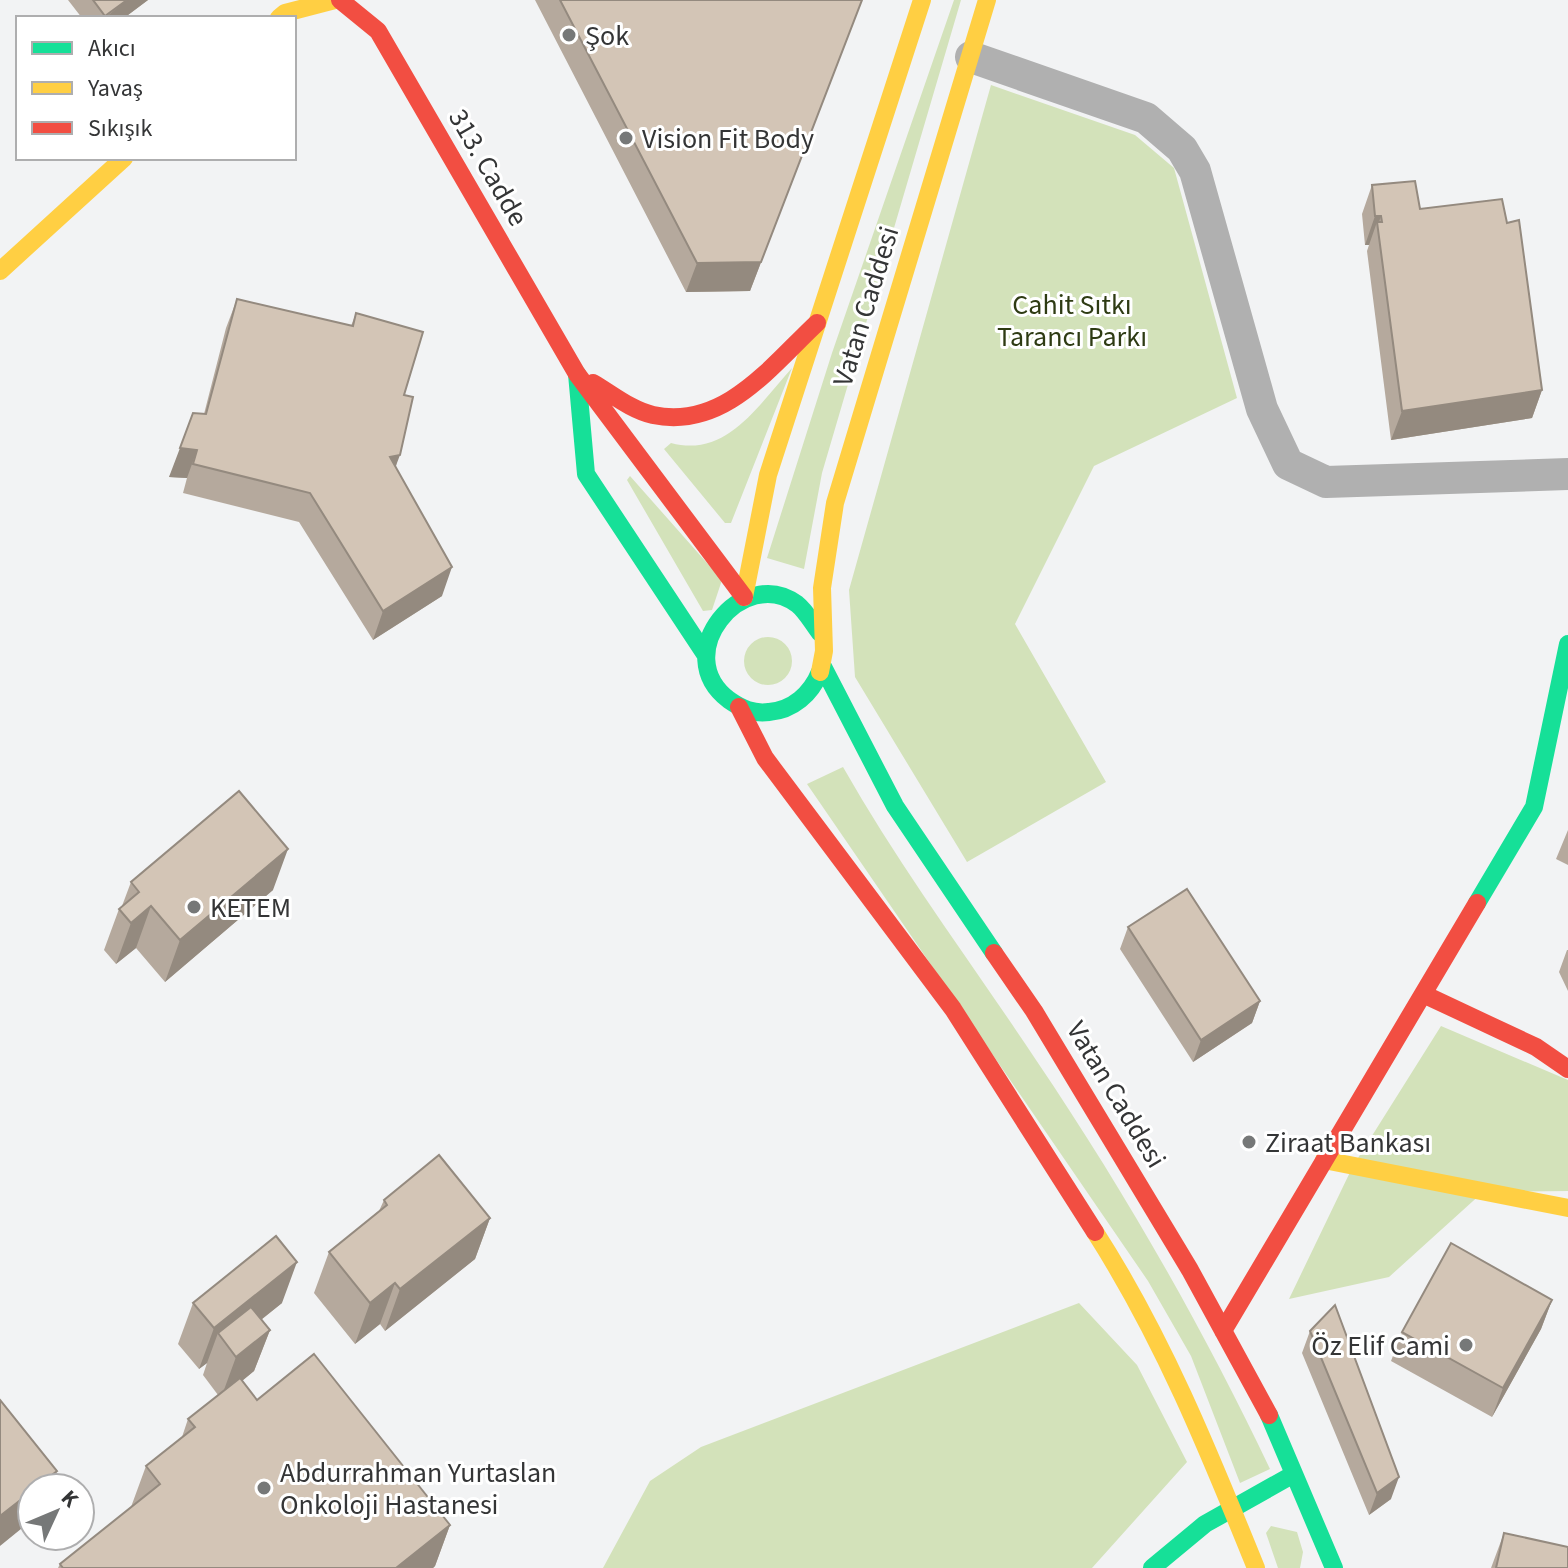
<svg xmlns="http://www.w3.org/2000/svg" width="1568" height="1568" font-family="'Source Sans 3',sans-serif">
	<rect width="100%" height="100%" fill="#f2f3f4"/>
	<path fill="#d3e2ba" d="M 954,0 L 961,0 L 822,473 L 804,569 L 767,558 L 832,353 Z
		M 991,85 L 1135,135 L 1174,168 L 1237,398 L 1094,466 L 1015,624 L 1106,782 L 967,862 L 855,677 L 849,590 Z
		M 792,368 L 731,523 L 725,523 L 664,449 L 671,443 C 727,458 758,405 792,368 Z
		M 630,476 L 722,580 L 712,610 L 703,611 L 627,480 Z
		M744 661a24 24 0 1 1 48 0a24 24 0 1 1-48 0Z
		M 843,767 C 901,869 971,962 1036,1060 C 1124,1190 1203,1328 1270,1469 L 1240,1483 L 1191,1356 L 1148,1281 L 807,784 Z
		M 1441,1026 L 1568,1080 L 1568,1191 L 1483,1192 L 1389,1277 L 1289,1299 L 1353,1166 Z
		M 1079,1303 L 1137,1365 L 1187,1462 L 1092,1568 L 603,1568 L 650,1481 L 701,1447 Z
		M 1271,1526 L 1297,1532 L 1303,1552 L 1300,1568 L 1278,1568 L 1266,1533 Z"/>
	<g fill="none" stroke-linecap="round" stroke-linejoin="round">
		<path stroke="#b0b0b0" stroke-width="32" d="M 971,57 L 1146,118 L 1182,149 L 1195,171 L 1262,409 L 1288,464 L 1326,482 L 1568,474"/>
		<path stroke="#16e098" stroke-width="18" d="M 577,374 L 586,474 L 705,654
			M 820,633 C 813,624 806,611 797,604 C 743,564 668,654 729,700 C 742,709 753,714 769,712 C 793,710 811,694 820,672
			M 822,665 L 895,806 L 994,953
			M 1477,903 L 1534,807 L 1568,644
			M 1269,1415 L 1334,1568
			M 1152,1568 L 1205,1524 L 1294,1474"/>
		<path stroke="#ffcf43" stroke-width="18" d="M 279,18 L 285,13 L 335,0
			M 0,271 L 124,158
			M 744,597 L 768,475 L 922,0
			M 820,672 L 824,651 L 822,588 L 835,503 L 987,0
			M 1324,1160 L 1568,1208
			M 1095,1232 C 1163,1338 1209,1452 1256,1568"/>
		<path stroke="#f24e42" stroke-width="18" d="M 340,0 L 378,31 L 577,374 L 744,597
			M 593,383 C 612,394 631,410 653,415 C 724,430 771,366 817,323
			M 739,707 L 765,758 L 953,1009 L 1095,1232
			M 994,953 L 1034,1011 L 1190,1270 L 1269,1415
			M 1423,994 L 1536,1047 L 1568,1069
			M 1223,1331 L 1477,903"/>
	</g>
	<path fill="#b5a99d" d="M 68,0 L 148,0 L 124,18 L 82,18 Z
		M 535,0 L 862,0 L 750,291 L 686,292 Z
		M 1372,185 L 1420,209 L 1542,390 L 1532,418 L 1391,440 L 1367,251 L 1369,245 L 1365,245 L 1362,214 Z
		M 237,299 L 351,326 L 356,313 L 404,395 L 396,467 L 442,596 L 373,640 L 299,522 L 183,493 L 187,478 L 169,477 L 204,414 L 226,328 Z
		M 1568,830 L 1568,865 L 1556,859 Z
		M 131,882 L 273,890 L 165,982 L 136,948 L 116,964 L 104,950 L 119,909 L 122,906 Z
		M 1128,927 L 1260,1001 L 1252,1023 L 1193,1062 L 1120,949 Z
		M 1567,950 L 1568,950 L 1568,991 L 1559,972 Z
		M 384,1200 L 490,1218 L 475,1259 L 385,1331 L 380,1324 L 355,1344 L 314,1293 L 329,1252 L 379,1211 Z
		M 1552,1300 L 1541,1329 L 1492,1417 L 1391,1361 L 1402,1332 Z
		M 193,1303 L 282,1303 L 261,1320 L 270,1330 L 254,1371 L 242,1381 L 257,1400 L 450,1525 L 435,1566 L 433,1568 L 58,1568 L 60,1564 L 131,1507 L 146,1466 L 182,1437 L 188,1419 L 218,1395 L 203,1375 L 207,1363 L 199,1369 L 178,1344 Z
		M 1310,1331 L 1391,1499 L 1369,1515 L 1302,1353 Z
		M 1504,1533 L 1568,1568 L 1491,1568 Z"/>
	<path fill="#948a7f" d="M 127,0 L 148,0 L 124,18 L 105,18 Z
		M 862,0 L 750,291 L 686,292 L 697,263 Z
		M 1375,216 L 1381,216 L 1378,225 L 1377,222 L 1369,245 L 1365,245 Z
		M 1542,390 L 1532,418 L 1391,440 L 1402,411 Z
		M 180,448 L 197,450 L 187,478 L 169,477 Z
		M 400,455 L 389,484 L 390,457 Z
		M 452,567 L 442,596 L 373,640 L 383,611 Z
		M 288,849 L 273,890 L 165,982 L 180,940 Z
		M 151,906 L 136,948 L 116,964 L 131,923 Z
		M 1260,1001 L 1252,1023 L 1193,1062 L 1201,1040 Z
		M 490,1218 L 475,1259 L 385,1331 L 400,1289 Z
		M 297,1262 L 282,1303 L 228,1346 L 218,1333 L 207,1363 L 199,1369 L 214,1328 Z
		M 395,1283 L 380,1324 L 355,1344 L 370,1303 Z
		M 1552,1300 L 1541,1329 L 1492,1417 L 1503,1388 Z
		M 270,1330 L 254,1371 L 221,1398 L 236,1357 Z
		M 57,1471 L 50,1488 L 35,1488 Z
		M 1399,1477 L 1391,1499 L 1369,1515 L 1377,1493 Z
		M 32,1491 L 32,1520 L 0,1546 L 0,1516 Z
		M 450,1525 L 435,1566 L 433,1568 L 396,1568 Z"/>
	<path fill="#d3c5b6" stroke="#948a7f" stroke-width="2" d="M 93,0 L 127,0 L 105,16 Z
		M 560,0 L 862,0 L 761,262 L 697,263 Z
		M 1415,181 L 1420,209 L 1502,199 L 1507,223 L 1519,220 L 1542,390 L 1402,411 L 1377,222 L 1382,222 L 1381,216 L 1375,216 L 1372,185 Z
		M 237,299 L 353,326 L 356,313 L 423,332 L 404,395 L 413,397 L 400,455 L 390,457 L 452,567 L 383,611 L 310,493 L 193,464 L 197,450 L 180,448 L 193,413 L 206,414 Z
		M 239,791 L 288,849 L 180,940 L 151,906 L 131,923 L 119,909 L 139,892 L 131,882 Z
		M 1187,889 L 1260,1001 L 1201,1040 L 1128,927 Z
		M 439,1155 L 490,1218 L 400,1289 L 395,1283 L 370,1303 L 329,1252 L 387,1205 L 384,1200 Z
		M 276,1236 L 297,1262 L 214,1328 L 193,1303 Z
		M 1451,1243 L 1552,1300 L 1503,1388 L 1402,1332 Z
		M 1335,1305 L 1399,1477 L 1377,1493 L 1310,1331 Z
		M 251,1307 L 270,1330 L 236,1357 L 218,1333 Z
		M 314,1354 L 450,1525 L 396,1568 L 63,1568 L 60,1564 L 160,1484 L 146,1466 L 195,1427 L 188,1419 L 240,1378 L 257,1400 Z
		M 0,1400 L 57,1471 L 35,1488 L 32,1488 L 32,1491 L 0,1516 Z
		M 1504,1533 L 1568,1547 L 1568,1568 L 1496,1568 Z"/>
	<g fill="#767878" stroke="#fff" stroke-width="3">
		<circle cx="569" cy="35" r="8"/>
		<circle cx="626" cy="138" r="8"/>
		<circle cx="194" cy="907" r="8"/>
		<circle cx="1249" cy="1142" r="8"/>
		<circle cx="1466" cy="1345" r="8"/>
		<circle cx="264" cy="1488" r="8"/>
	</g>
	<g text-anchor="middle" stroke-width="6" stroke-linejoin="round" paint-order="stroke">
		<g font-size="28" fill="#343536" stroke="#fff" text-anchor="start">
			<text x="585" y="45">Şok</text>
			<text x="642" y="148">Vision Fit Body</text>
			<text x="210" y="917">KETEM</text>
			<text x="1265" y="1152">Ziraat Bankası</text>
			<text x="1450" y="1355" text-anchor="end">Öz Elif Cami</text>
			<text x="280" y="1482">Abdurrahman Yurtaslan<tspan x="280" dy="32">Onkoloji Hastanesi</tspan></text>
		</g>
		<g font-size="28" fill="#343536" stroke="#fff">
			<text transform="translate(489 167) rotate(60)" y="10">313. Cadde</text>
			<text transform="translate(865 306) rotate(-73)" y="10">Vatan Caddesi</text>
			<text transform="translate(1117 1094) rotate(59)" y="10">Vatan Caddesi</text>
		</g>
		<g font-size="28" fill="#2e3b13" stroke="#fff">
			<text x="1072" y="314">Cahit Sıtkı<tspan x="1072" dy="32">Tarancı Parkı</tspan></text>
		</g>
	</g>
	<rect x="16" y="16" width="280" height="144" fill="#ffffff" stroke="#aeaeaf" stroke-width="2"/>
	<rect x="32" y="42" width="40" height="12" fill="#16e098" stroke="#aeaeaf" stroke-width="2"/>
	<text x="88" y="56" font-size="24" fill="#343536">Akıcı</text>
	<rect x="32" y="82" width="40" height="12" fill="#ffcf43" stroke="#aeaeaf" stroke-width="2"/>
	<text x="88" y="96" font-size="24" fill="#343536">Yavaş</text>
	<rect x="32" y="122" width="40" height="12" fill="#f24e42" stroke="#aeaeaf" stroke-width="2"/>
	<text x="88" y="136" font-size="24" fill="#343536">Sıkışık</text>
	<g transform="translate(56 1512) rotate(46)"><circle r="38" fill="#ffffff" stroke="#aeaeaf" stroke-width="2"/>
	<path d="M0-6L14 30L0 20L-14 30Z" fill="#767878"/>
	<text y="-12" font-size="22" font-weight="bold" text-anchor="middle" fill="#343536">K</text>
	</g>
</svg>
